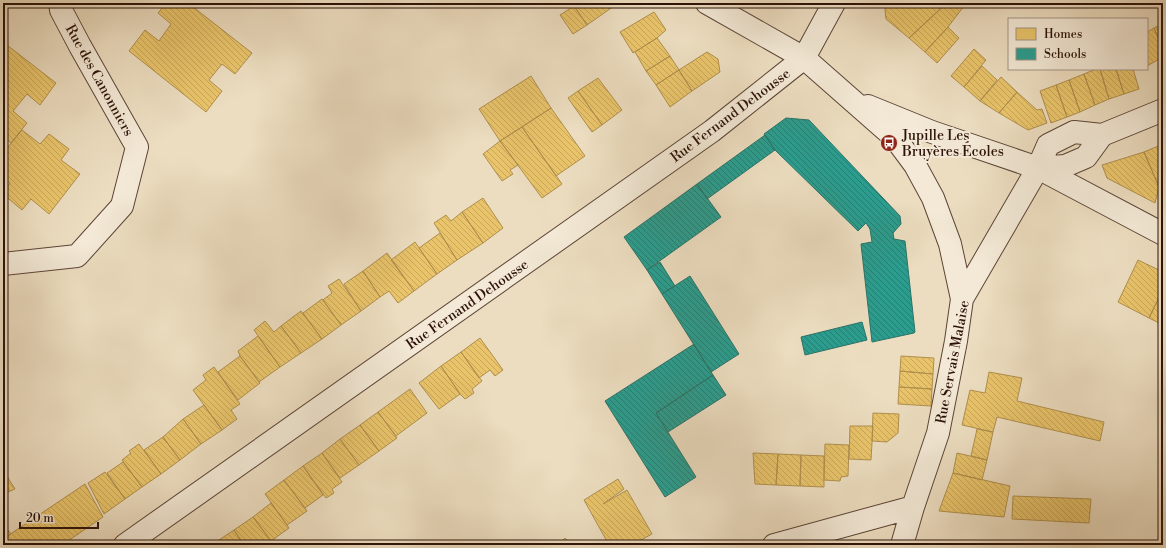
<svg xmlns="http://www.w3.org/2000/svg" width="1166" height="548" font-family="'Libre Bodoni',serif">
	<defs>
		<pattern id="homes-back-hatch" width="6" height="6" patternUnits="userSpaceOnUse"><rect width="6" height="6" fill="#e9c46a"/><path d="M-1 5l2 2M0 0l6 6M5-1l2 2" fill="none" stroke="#c8a75b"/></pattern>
		<pattern id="schools-back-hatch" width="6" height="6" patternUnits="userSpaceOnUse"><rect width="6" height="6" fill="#2a9d8f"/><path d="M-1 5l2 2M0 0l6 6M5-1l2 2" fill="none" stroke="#247f73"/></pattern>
	</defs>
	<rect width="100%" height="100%" fill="#ecddc0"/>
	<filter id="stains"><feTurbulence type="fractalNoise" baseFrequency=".005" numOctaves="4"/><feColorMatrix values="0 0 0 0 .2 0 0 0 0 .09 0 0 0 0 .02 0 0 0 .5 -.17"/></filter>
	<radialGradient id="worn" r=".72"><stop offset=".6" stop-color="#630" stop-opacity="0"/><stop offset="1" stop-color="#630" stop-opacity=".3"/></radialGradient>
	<path fill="url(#homes-back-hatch)" stroke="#b08f4d" d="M 166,3 L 188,3 L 252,53 L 235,74 L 222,64 L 209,80 L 222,91 L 206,112 L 129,51 L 145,30 L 159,41 L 171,24 L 158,13 Z
		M 562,3 L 572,3 L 565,8 Z
		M 578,3 L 612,3 L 614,6 L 587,25 L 574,6 Z
		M 890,3 L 936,3 L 940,9 L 909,38 L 886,19 L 885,10 L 886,6 Z
		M 947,3 L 961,3 L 964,6 L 948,27 L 925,52 L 909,38 Z
		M 574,6 L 587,25 L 573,34 L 560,15 Z
		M 654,12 L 666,30 L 657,38 L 633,53 L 620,32 Z
		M 1163,24 L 1163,49 L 1154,28 Z
		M 948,27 L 959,38 L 937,63 L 925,52 Z
		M 1154,28 L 1163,49 L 1163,57 L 1147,66 L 1147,32 Z
		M 657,38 L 670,56 L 646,71 L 635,52 Z
		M 3,42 L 56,83 L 40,105 L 27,94 L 13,111 L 27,123 L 11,143 L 3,136 Z
		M 974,49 L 986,60 L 964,87 L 951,76 Z
		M 707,52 L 718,59 L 720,72 L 692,91 L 679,70 Z
		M 670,56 L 679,70 L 656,85 L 646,71 Z
		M 982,66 L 997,80 L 980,101 L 964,87 Z
		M 1096,69 L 1100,69 L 1109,99 L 1095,105 L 1084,74 Z
		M 1100,69 L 1116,69 L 1124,94 L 1109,99 Z
		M 1116,69 L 1133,69 L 1139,89 L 1124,94 Z
		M 679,70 L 692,91 L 670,107 L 656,85 Z
		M 1084,74 L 1095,105 L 1080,112 L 1069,80 Z
		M 531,76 L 551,108 L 500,141 L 479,109 Z
		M 1001,77 L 1017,92 L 999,113 L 980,101 Z
		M 598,78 L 622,110 L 602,125 L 578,91 Z
		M 1069,80 L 1080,112 L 1067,117 L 1056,85 Z
		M 1056,85 L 1067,117 L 1051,123 L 1040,91 Z
		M 578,91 L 602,125 L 592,132 L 568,98 Z
		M 1017,92 L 1037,110 L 1042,109 L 1047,123 L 1028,130 L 999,113 Z
		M 551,108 L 585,156 L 556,176 L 522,127 Z
		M 522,127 L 562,184 L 542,198 L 500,141 Z
		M 22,130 L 40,144 L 49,134 L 69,149 L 61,160 L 80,174 L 49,214 L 31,199 L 22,210 L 3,194 L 10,183 L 3,177 L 3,153 Z
		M 500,141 L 518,165 L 510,170 L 513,174 L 502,181 L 483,154 Z
		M 1163,144 L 1163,185 L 1159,187 L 1144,152 Z
		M 1144,152 L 1159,187 L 1155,203 L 1107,178 L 1102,165 Z
		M 483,198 L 503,228 L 483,243 L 462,212 Z
		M 462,212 L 483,243 L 457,260 L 434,223 L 446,215 L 451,221 Z
		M 440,233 L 457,260 L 437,274 L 419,248 Z
		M 415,242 L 437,274 L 414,291 L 391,260 Z
		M 387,253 L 414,291 L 398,303 L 389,291 L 380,297 L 363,271 Z
		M 1138,260 L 1163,272 L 1163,289 L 1149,318 L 1118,302 Z
		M 363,271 L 380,297 L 361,311 L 344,284 Z
		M 339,279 L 361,311 L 341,325 L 323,300 L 332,293 L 328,286 Z
		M 1163,289 L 1163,325 L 1149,318 Z
		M 322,299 L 341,325 L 322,339 L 303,313 Z
		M 301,311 L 322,339 L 301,353 L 281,326 Z
		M 265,321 L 274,332 L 281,326 L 301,353 L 280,367 L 254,330 Z
		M 258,336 L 280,367 L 259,382 L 240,356 L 238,351 Z
		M 480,338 L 503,370 L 495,376 L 490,370 L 479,378 L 461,352 Z
		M 461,352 L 482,381 L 472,389 L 474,393 L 465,399 L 460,394 L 441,366 Z
		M 240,356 L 260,383 L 238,400 L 218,372 Z
		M 901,356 L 934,358 L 933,374 L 900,371 Z
		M 441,366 L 460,394 L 439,409 L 419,383 Z
		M 214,367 L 240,404 L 231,410 L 237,419 L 222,430 L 193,390 L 206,380 L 203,375 Z
		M 900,371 L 933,374 L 932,389 L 899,387 Z
		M 989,372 L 1022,378 L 1017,401 L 1104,422 L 1100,441 L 997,417 L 993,432 L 962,425 L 970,390 L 985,393 Z
		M 899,387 L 932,389 L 931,406 L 898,404 Z
		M 410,389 L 427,413 L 396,436 L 378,412 Z
		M 204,405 L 222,430 L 201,444 L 183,419 Z
		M 378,412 L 397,438 L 379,451 L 360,425 Z
		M 873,413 L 899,414 L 898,433 L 887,442 L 872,441 Z
		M 183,419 L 201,444 L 180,460 L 163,437 Z
		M 360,425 L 379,451 L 359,465 L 340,439 Z
		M 850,426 L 873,426 L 871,460 L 849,459 Z
		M 977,429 L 993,432 L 987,460 L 971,456 Z
		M 163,437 L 180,460 L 161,474 L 144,450 Z
		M 340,439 L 359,465 L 340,478 L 322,453 Z
		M 139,444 L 161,474 L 142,487 L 122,460 L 131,453 L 129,451 Z
		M 825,444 L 849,445 L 848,476 L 841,477 L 840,481 L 824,480 Z
		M 322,453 L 342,482 L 332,489 L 334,493 L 326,498 L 303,466 Z
		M 753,453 L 778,454 L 776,485 L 755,484 Z
		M 957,453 L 987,460 L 982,480 L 953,473 Z
		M 778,454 L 801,455 L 800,486 L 776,485 Z
		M 801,455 L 824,456 L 824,487 L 800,486 Z
		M 123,462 L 142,487 L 125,499 L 107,473 Z
		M 303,466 L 323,495 L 305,508 L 284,480 Z
		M 3,470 L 15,489 L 3,494 Z
		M 105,472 L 125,499 L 104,514 L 88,483 Z
		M 953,473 L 1010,486 L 1004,517 L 939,511 Z
		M 618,479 L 624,489 L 603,504 L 627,490 L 652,534 L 632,545 L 609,545 L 584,500 Z
		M 284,480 L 307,511 L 287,525 L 265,494 Z
		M 85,484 L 103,517 L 62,545 L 3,545 L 3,539 Z
		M 1013,496 L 1091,499 L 1089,523 L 1012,519 Z
		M 271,503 L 289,528 L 271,541 L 253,517 Z
		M 253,517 L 271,541 L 272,544 L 270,545 L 244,545 L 234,530 Z
		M 3,524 L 11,534 L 3,539 Z
		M 234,530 L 244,545 L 213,544 Z
		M 565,538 L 572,545 L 558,545 Z"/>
	<path fill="url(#schools-back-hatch)" stroke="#2b7367" d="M 786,118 L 809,120 L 900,216 L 901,224 L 893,233 L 894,239 L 905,241 L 915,332 L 914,333 L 872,342 L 861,244 L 872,242 L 870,229 L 866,223 L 858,231 L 775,150 L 764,134 Z
		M 765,135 L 775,150 L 707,199 L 697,184 Z
		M 697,184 L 721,217 L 647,270 L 624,237 Z
		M 660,262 L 675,286 L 662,294 L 647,270 Z
		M 690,276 L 739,354 L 711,372 L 662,294 Z
		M 862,322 L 867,340 L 805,355 L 801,337 Z
		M 694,344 L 713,375 L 656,413 L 696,477 L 665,497 L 605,401 Z
		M 713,375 L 726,395 L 668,432 L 656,413 Z"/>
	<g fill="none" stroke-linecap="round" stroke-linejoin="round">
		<g stroke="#5c4537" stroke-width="24">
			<path id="minor" d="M 707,3 L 804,58 L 895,138 L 915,165 L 933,198 L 950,244 L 962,299
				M 868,106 L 932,132 L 1038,168 L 1163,234
				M 1038,168 L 1065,166 L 1086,157 L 1102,135
				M 3,264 L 77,256 L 122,206 L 137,147 L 80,46 L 61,10 L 60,3
				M 125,545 L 712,131 L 804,58 L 834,3
				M 774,545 L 913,507
				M 902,545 L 913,507 L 938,433 L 956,341 L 962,299 L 1038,168 L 1048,145 L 1074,132 L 1102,135 L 1163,110"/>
		</g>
		<use href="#minor" stroke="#f3e9d6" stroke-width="22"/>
	</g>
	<defs>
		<g id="bus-disc" transform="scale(0.9)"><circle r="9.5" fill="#8f2418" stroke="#f3e9d6"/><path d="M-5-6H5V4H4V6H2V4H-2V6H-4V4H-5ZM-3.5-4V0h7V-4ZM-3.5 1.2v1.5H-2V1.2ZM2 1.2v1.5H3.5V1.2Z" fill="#fff"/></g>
	</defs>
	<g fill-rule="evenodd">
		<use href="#bus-disc" x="889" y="143"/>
	</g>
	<g text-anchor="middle" stroke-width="4" stroke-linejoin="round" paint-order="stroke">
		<g font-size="14" fill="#2c1209" stroke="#f3e9d6">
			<text transform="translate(100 80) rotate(61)" y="5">Rue des Canonniers</text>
			<text transform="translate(730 115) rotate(-37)" y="5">Rue Fernand Dehousse</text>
			<text transform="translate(467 304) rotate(-35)" y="5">Rue Fernand Dehousse</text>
			<text transform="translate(952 362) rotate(-79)" y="5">Rue Servais Malaise</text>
		</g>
		<g font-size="14" fill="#2c1209" stroke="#f3e9d6" text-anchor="start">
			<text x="902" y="140">Jupille Les<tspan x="902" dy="16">Bruyères Écoles</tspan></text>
		</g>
	</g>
	<rect width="1166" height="548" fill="none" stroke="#ecddc0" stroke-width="16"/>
	<rect x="4" y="4" width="1158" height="540" fill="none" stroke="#2c1209" stroke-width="2"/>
	<rect x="8" y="8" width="1150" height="532" fill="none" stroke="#2c1209"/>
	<rect x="1008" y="18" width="140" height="52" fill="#f3e9d6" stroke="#a39384"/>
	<rect x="1016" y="28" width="20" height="12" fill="#e9c46a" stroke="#a39384"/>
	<text x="1044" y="38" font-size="12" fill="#2c1209">Homes</text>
	<rect x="1016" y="48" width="20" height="12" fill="#2a9d8f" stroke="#a39384"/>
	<text x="1044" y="58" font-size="12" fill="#2c1209">Schools</text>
	<path d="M20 522v6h78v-6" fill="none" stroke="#2c1209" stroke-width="2"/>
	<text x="26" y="522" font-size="12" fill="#2c1209" stroke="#f3e9d6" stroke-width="3" paint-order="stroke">20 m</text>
	<rect width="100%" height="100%" filter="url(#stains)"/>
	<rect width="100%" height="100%" fill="url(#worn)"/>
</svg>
